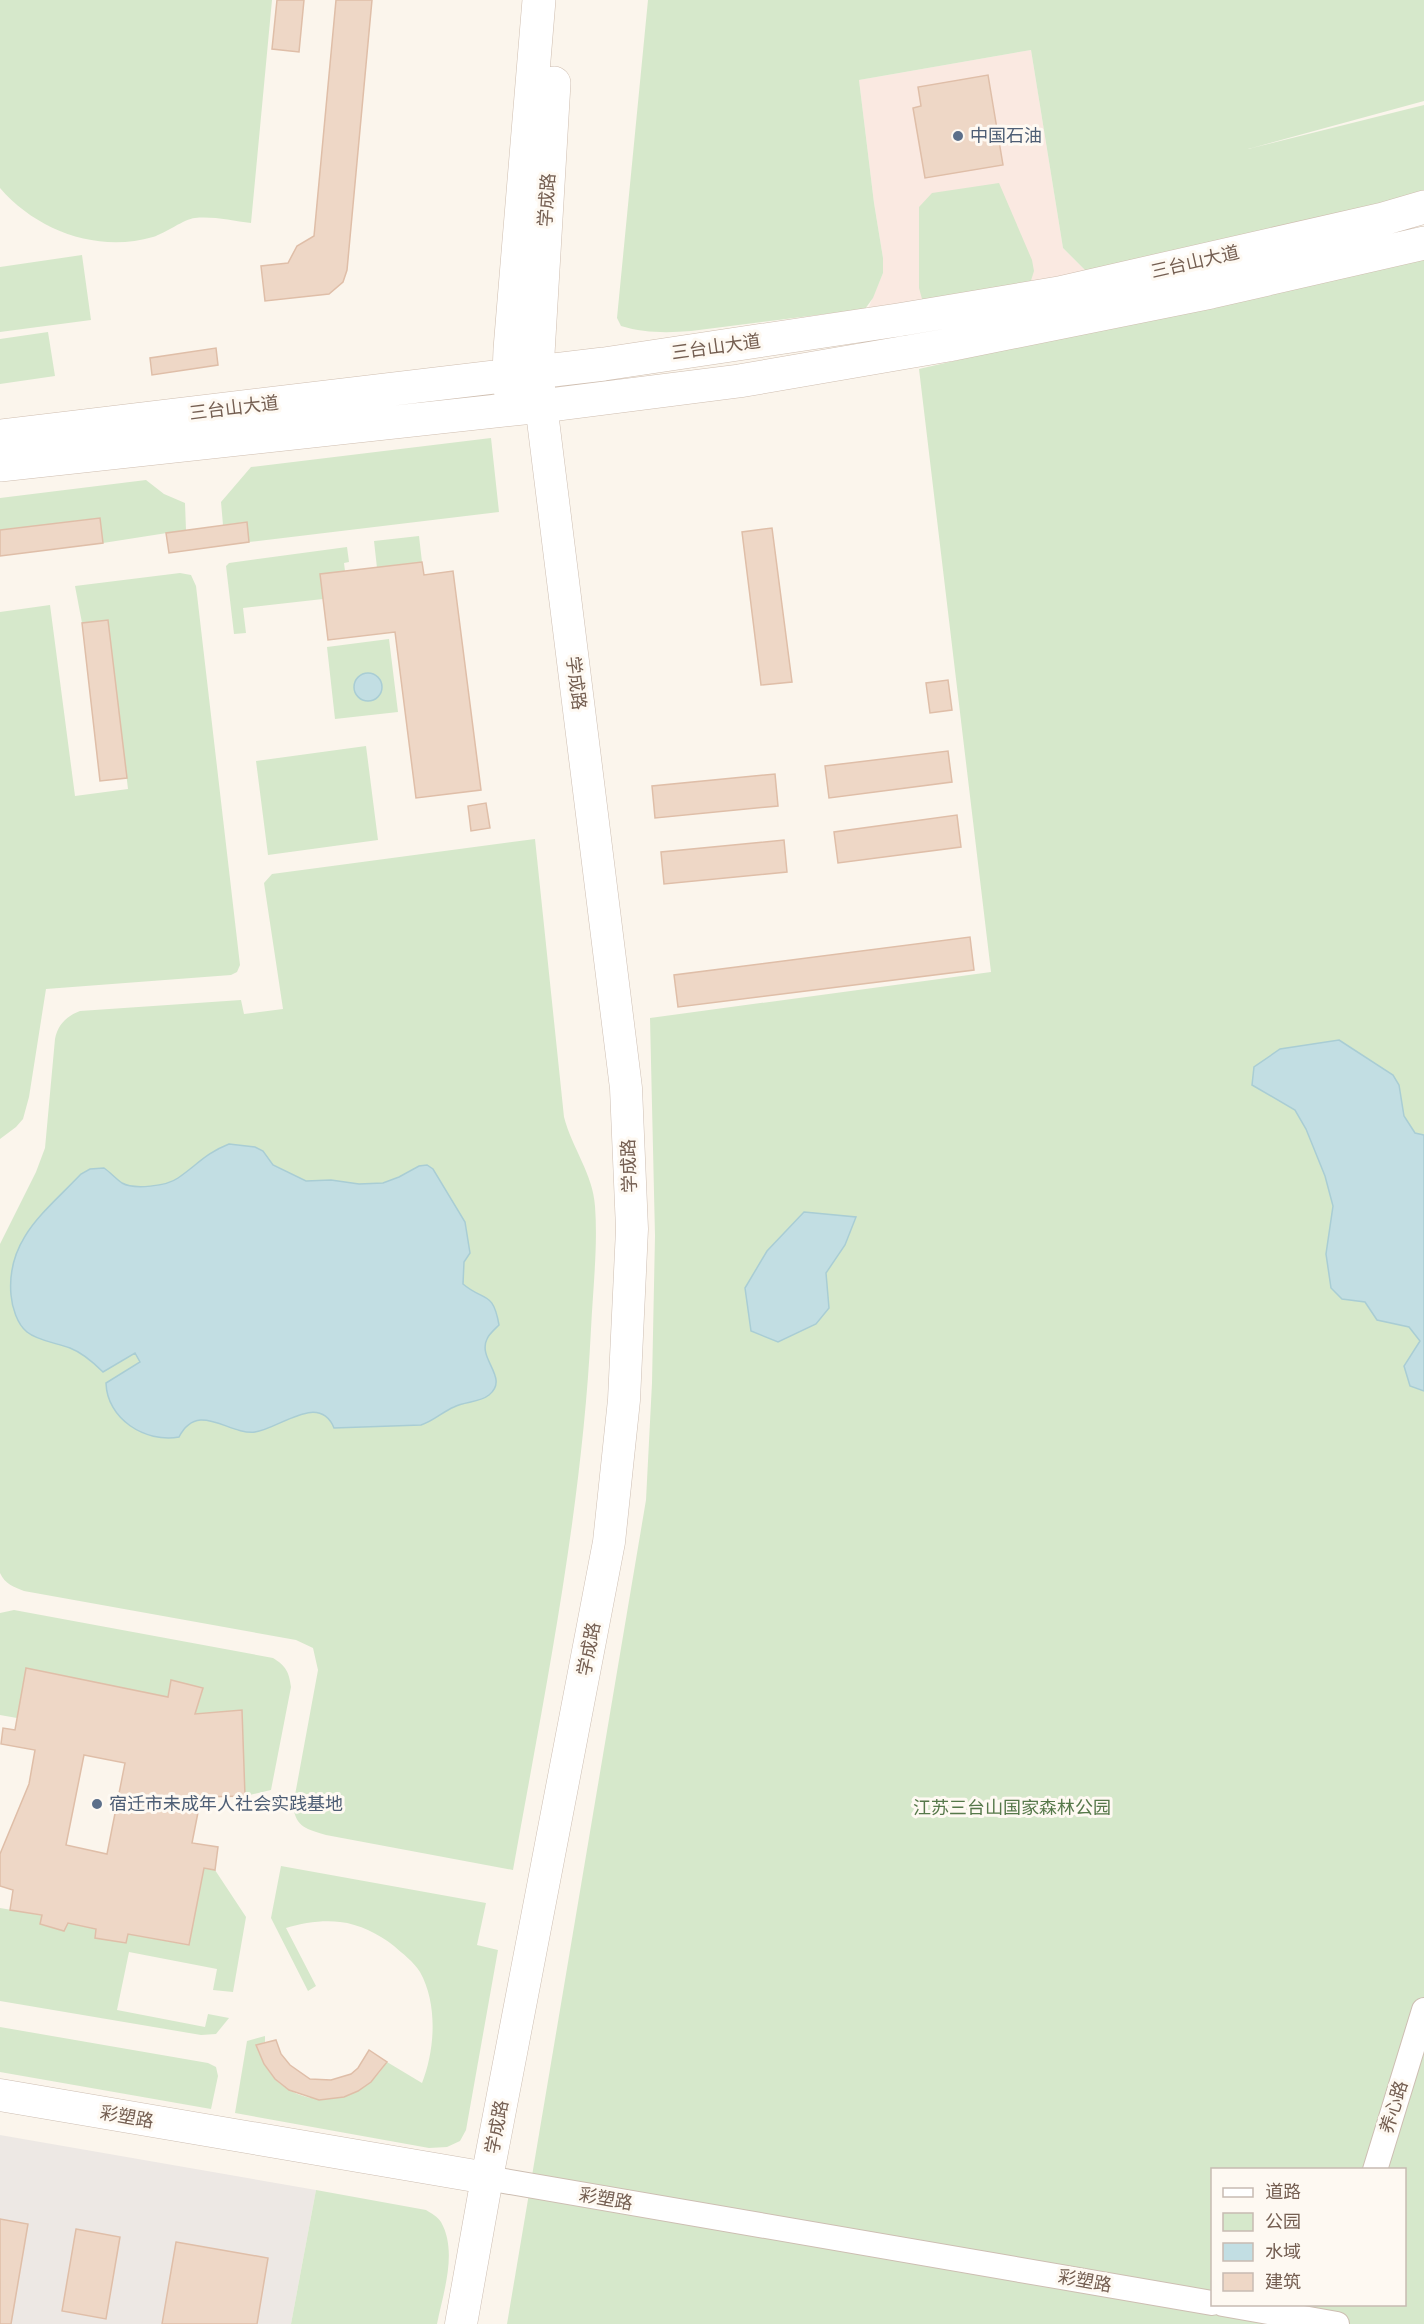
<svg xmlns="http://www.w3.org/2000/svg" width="1424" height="2324" font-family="Jost,'Noto Sans SC',sans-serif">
	<rect width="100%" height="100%" fill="#fbf5ec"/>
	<path fill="#fae9e1" d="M 1031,50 L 1063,248 L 1090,275 L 865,316 L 883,273 L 883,258 L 874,203 L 859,80 Z"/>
	<path fill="#ede8e4" d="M 0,2135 L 316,2190 L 291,2324 L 0,2324 Z"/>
	<path fill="#d6e8cb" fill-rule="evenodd" d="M 0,0 L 272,0 L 251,223 C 233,221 213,216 195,218 C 184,219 166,233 153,237 C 98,253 37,231 0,188 Z
		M 648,0 L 1424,0 L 1424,101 L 1248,149 L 1424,105 L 1424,198 L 1090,275 L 1063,248 L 1031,50 L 859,80 L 874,203 L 883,258 L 883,273 L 873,298 L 865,309 L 691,331 C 667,333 644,333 621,326 L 617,318 Z
		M 999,183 L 1032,260 L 1034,271 L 1029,287 L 927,305 L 922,299 L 919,288 L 919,207 L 932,193 Z
		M 1424,253 L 1424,2324 L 507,2324 L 646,1500 L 652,1383 L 655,1236 L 650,1018 L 991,972 L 919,369 ZM 1212,2170 L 1404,2170 L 1404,2304 L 1212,2304 Z
		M 82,255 L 91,320 L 0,332 L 0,267 Z
		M 48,332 L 55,376 L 0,384 L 0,339 Z
		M 491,438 L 499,512 L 249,542 L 246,522 L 223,525 L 221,502 L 251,467 Z
		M 146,480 L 164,494 L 185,503 L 186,530 L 103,543 L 100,518 L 0,530 L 0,498 Z
		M 419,536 L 422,562 L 377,568 L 374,541 Z
		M 347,547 L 349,562 L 344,563 L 345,571 L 323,599 L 243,608 L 246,633 L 234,634 L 226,566 L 229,563 Z
		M 180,573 L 191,575 L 196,586 L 240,965 L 237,972 L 231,975 L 46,989 L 29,1097 L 23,1119 L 16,1127 L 0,1139 L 0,612 L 50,605 L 75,796 L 128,789 L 108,620 L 82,623 L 75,586 Z
		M 389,639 L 398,712 L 335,719 L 327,647 Z
		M 366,746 L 378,840 L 268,855 L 256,761 Z
		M 535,839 L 564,1117 C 572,1148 593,1174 595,1206 C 598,1246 593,1288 591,1329 C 582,1511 545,1691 513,1870 L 326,1835 C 307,1829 296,1828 293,1806 L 318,1670 L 313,1648 L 296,1640 L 24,1591 C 14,1587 5,1584 0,1573 L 0,1244 L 36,1172 L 45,1148 L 55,1039 C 58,1024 67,1016 80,1011 L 241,1000 L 244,1014 L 283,1009 L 264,883 L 272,874 Z
		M 14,1610 L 273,1658 C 286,1666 289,1672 291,1687 L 271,1790 L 245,1796 L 242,1711 L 195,1714 L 203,1688 L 171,1680 L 168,1697 L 26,1668 L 17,1718 L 0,1715 L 0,1613 Z
		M 281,1866 L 486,1903 L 477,1945 L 498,1950 L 466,2130 L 460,2141 L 447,2147 L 429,2148 L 235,2113 L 247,2041 L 265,2036 L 265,2042 L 257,2045 C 261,2057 266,2069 274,2078 C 299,2105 342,2105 369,2083 C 376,2078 382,2069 387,2062 L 422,2083 C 435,2050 438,2004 420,1972 C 413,1961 403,1954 394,1946 C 379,1934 359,1924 340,1922 C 322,1920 303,1923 286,1928 L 316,1986 L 308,1991 L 271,1918 Z
		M 204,1868 L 215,1870 L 246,1917 L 233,1992 L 213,1990 L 217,1969 L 129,1952 L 117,2010 L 205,2027 L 208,2014 L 229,2018 L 216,2034 L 201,2035 L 0,2001 L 0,1908 L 42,1915 L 40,1924 L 64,1931 L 68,1923 L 96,1929 L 95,1938 L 128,1934 L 188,1945 Z
		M 0,2027 L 208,2063 L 216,2067 L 218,2076 L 211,2109 L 0,2072 Z
		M 316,2190 L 426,2210 C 431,2213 438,2217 441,2222 C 458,2252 443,2293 437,2324 L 291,2324 Z"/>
	<path fill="#c2dee3" stroke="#a9cdd4" stroke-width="1.5" d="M354 687a14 14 0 1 1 28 0a14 14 0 1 1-28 0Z
		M 1339,1040 L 1393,1075 L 1399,1085 L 1404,1116 L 1415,1133 L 1424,1135 L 1424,1391 L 1410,1386 L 1404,1366 L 1420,1341 L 1409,1327 L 1377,1320 L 1365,1302 L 1342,1299 L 1331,1288 L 1326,1254 L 1333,1206 L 1325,1176 L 1306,1129 L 1295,1110 L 1252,1085 L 1254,1067 L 1280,1049 Z
		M 229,1144 L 255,1147 L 263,1151 L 273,1165 L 306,1181 L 331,1180 L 359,1184 L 383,1183 L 399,1177 L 419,1166 L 427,1165 L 433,1169 L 465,1222 L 470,1253 L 464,1262 L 463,1284 C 484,1302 493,1290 499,1325 C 495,1329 489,1334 487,1339 C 477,1359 510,1378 489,1395 C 479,1403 465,1401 454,1407 C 442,1412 434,1421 421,1425 L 334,1428 C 319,1392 279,1429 255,1432 C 228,1435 198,1400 179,1437 C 145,1443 107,1419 106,1383 L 140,1362 L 135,1353 L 103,1372 C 93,1362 83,1353 70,1348 C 57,1343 38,1341 27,1332 C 17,1324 12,1307 11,1295 C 6,1239 46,1211 81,1174 L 90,1169 L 104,1168 C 110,1172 116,1179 122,1183 C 134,1190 167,1186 178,1178 C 197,1165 206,1153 229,1144 Z
		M 804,1212 L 856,1217 L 845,1245 L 826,1273 L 829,1308 L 816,1324 L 778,1342 L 751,1331 L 745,1288 L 767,1251 Z"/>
	<path fill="#eed7c6" stroke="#dfbea8" stroke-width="1.5" fill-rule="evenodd" d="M 277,0 L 304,0 L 299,52 L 272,49 Z
		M 336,0 L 372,0 L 347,270 L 343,282 L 329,294 L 265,301 L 261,266 L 288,263 L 297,246 L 314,236 Z
		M 988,75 L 1003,165 L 925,178 L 913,108 L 921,106 L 918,87 Z
		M 216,348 L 218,365 L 152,375 L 150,358 Z
		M 100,518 L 103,543 L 0,556 L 0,530 Z
		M 247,522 L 249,542 L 169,553 L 166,533 Z
		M 772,528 L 792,682 L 761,685 L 742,532 Z
		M 422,562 L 424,575 L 453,571 L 481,790 L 416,798 L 395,632 L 328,640 L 320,574 Z
		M 108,620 L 127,778 L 100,781 L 82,623 Z
		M 948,680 L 952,710 L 930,713 L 926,683 Z
		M 948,751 L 952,782 L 829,798 L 825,766 Z
		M 775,774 L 778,806 L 655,818 L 652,786 Z
		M 486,803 L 490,828 L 471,831 L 468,806 Z
		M 957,815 L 961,847 L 838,863 L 834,832 Z
		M 784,840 L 787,872 L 664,884 L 661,852 Z
		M 970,937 L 974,970 L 678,1007 L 674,975 Z
		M 26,1668 L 168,1697 L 171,1680 L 203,1688 L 195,1714 L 242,1710 L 245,1796 L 201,1797 L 192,1843 L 218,1847 L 215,1870 L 204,1868 L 189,1945 L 128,1934 L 126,1943 L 95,1938 L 96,1929 L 68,1923 L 64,1931 L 40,1924 L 42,1915 L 10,1910 L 13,1890 L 0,1886 L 0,1854 L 29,1784 L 35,1750 L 1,1744 L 3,1728 L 15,1730 ZM 84,1755 L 125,1763 L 107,1854 L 66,1845 Z
		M 276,2040 L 281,2054 L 290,2065 L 310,2079 L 331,2080 L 351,2074 L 358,2068 L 369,2050 L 387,2062 L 371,2082 L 358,2091 L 344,2097 L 319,2100 L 289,2090 L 275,2079 L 264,2064 L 256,2045 Z
		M 0,2219 L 28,2224 L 11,2324 L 0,2324 Z
		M 76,2229 L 120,2237 L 106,2319 L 62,2311 Z
		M 176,2242 L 268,2258 L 257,2324 L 162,2324 Z"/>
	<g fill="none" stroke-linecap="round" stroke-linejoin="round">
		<g stroke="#cdbeb2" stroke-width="26">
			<path id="minor" d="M 1375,2170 L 1424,2010
				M 487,2178 L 1212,2303
				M 1223,2304 L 1337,2324"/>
		</g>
		<g stroke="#cdbeb2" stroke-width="33">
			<path id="tertiary" d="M 0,2095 L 487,2178
				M 461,2324 L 487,2178 L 609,1542 L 624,1400 L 632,1229 L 626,1088 L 538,380"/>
		</g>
		<g stroke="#cfbeb0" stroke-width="34">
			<path id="secondary" d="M 537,371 L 554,83
				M 511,396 L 509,375 L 510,349 L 539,0
				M 0,436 L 604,364 L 898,320 L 1059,293 L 1383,219 L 1424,207
				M 0,465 L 542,406 L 739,381 L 948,345 L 1211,292 L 1424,243"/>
		</g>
		<use href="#minor" stroke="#fff" stroke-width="24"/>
		<use href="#tertiary" stroke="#fff" stroke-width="32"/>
		<use href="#secondary" stroke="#fff" stroke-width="33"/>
	</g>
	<g fill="#5c6f8a" stroke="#fef9f2" stroke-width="2">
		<circle cx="958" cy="136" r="6"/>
		<circle cx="97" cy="1804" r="6"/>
	</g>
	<g text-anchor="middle" stroke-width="6" stroke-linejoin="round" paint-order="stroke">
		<g font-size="18" fill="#4e5e75" stroke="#fef9f2" text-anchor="start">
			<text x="970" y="142">中国石油</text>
			<text x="109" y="1810">宿迁市未成年人社会实践基地</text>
		</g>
		<g font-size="18" fill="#745e51" stroke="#fef9f2">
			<text transform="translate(547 200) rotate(-86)" y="6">学成路</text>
			<text transform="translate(1195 262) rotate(-13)" y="6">三台山大道</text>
			<text transform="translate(716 347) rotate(-8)" y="6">三台山大道</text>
			<text transform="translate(234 408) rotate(-7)" y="6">三台山大道</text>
			<text transform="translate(576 683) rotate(83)" y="6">学成路</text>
			<text transform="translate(629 1166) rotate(-92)" y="6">学成路</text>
			<text transform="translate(589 1649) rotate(-79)" y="6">学成路</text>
			<text transform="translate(1394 2107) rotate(-73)" y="6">养心路</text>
			<text transform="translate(127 2117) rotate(10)" y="6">彩塑路</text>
			<text transform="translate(497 2127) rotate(-79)" y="6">学成路</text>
			<text transform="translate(606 2199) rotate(10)" y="6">彩塑路</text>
			<text transform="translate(1085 2281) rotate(10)" y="6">彩塑路</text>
		</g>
		<g font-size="18" fill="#56784a" stroke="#fef9f2">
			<text x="1012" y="1814">江苏三台山国家森林公园</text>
		</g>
	</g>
	<rect x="1211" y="2168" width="195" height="138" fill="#fef9f2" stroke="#c7bbb2" stroke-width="1.5"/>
	<rect x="1223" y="2188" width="30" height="9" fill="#ffffff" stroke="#c7bbb2" stroke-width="1.5"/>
	<text x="1265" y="2198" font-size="18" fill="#745e51">道路</text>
	<rect x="1223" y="2213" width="30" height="18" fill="#d6e8cb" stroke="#c7bbb2" stroke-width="1.5"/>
	<text x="1265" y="2228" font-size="18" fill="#745e51">公园</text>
	<rect x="1223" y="2243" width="30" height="18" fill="#c2dee3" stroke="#c7bbb2" stroke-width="1.5"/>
	<text x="1265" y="2258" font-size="18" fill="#745e51">水域</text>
	<rect x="1223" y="2273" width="30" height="18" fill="#eed7c6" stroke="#c7bbb2" stroke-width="1.5"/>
	<text x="1265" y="2288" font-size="18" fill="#745e51">建筑</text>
</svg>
